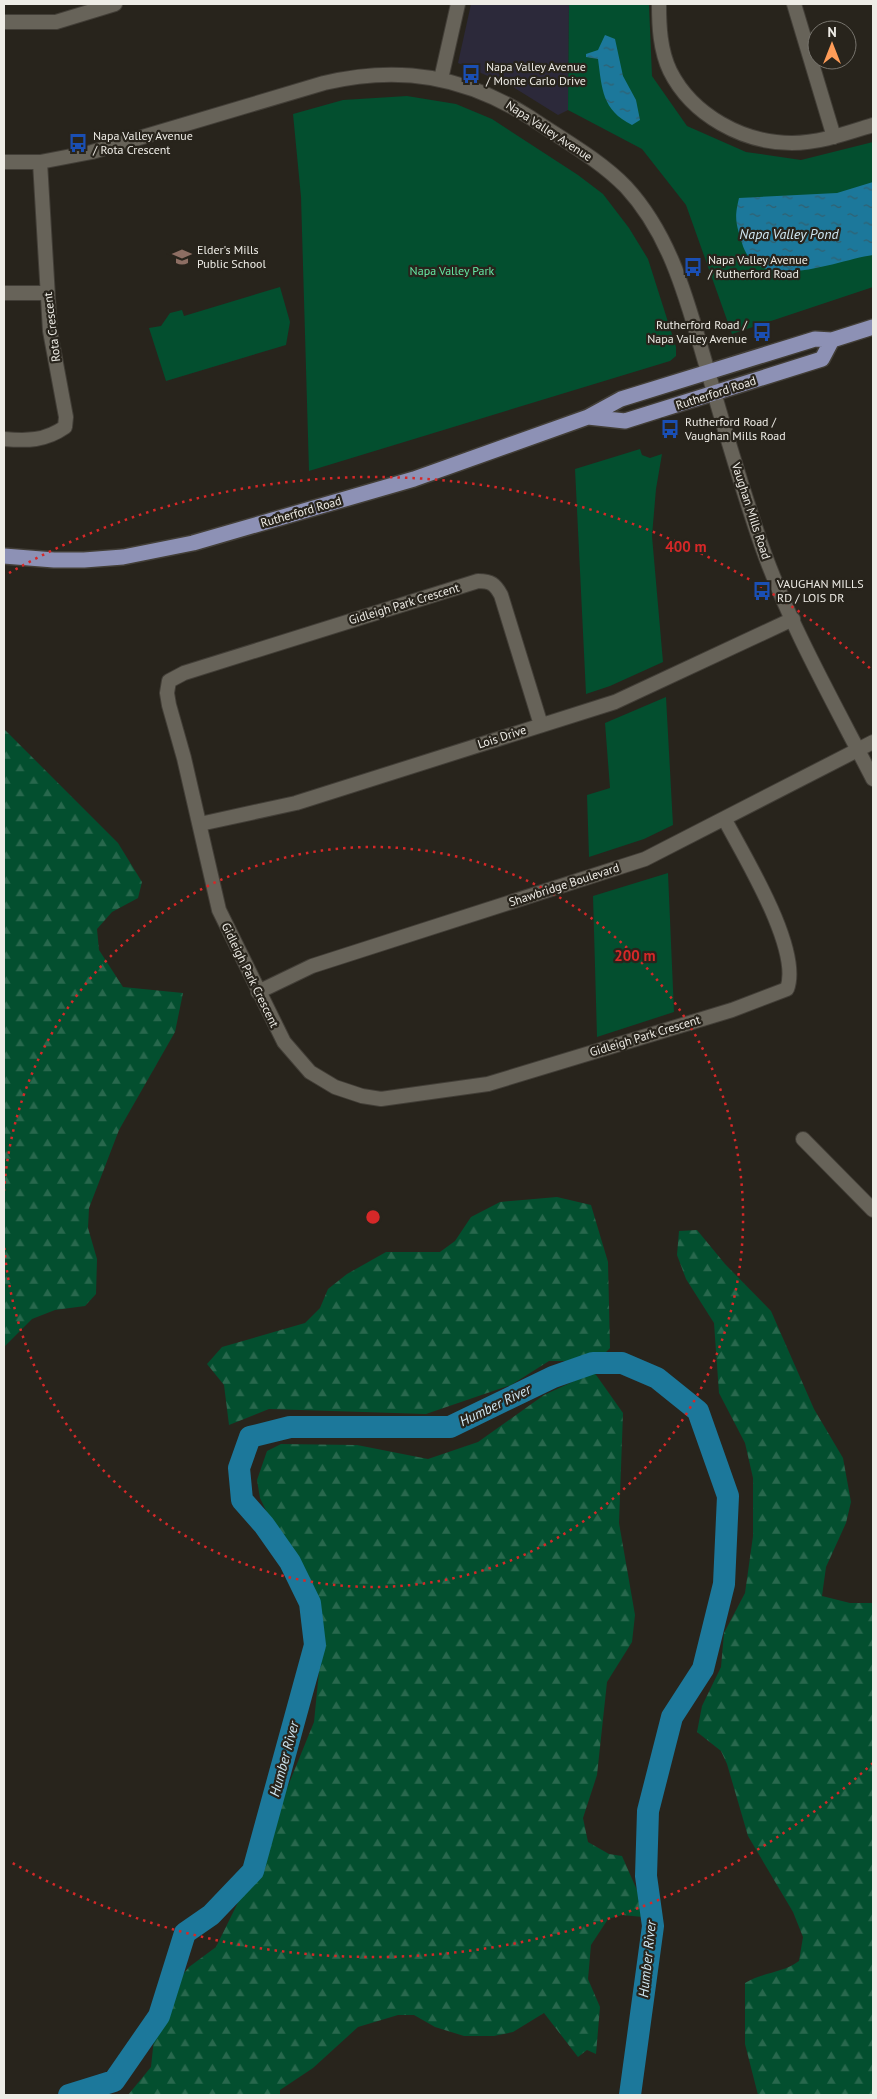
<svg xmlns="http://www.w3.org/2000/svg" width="877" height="2099" font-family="'PT Sans',sans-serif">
	<defs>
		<pattern id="forest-firs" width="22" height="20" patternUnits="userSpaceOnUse" patternTransform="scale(1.25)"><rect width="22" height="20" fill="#034f2f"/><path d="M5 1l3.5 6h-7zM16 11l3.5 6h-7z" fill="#28684d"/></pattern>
		<pattern id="water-ripples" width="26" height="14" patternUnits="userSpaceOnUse" patternTransform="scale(1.25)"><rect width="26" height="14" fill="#1c789b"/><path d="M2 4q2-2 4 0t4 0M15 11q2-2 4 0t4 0" fill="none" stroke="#326070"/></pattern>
	</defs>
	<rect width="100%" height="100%" fill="#28241c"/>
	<path fill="#2c293a" d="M 471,4 L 569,4 L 568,110 L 558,115 L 513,87 L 458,63 Z"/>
	<path fill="#034f2f" d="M 569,4 L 649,5 L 652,76 L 687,126 L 746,152 L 801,160 L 873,142 L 873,287 L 732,334 L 686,205 L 642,149 L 568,110 Z
		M 407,96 L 456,104 L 492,119 L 578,175 L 603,194 L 629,228 L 648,259 L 676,347 L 676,356 L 670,361 L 309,471 L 301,197 L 293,114 L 343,100 Z
		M 280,287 L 290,322 L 286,345 L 166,381 L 149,328 L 161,326 L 170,313 L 182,310 L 184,316 Z
		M 640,449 L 642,455 L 650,458 L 662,454 L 656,489 L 652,536 L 663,662 L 610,686 L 586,694 L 575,469 Z
		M 666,697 L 673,825 L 644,839 L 589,857 L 587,795 L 610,788 L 605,723 Z
		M 668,873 L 674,1012 L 597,1037 L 593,896 Z"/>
	<path fill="url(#forest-firs)" d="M 4,729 L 118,843 L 142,882 L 138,898 L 112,912 L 97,929 L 99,950 L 123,987 L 183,993 L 175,1032 L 119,1130 L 89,1208 L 88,1228 L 97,1259 L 96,1294 L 85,1306 L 55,1310 L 32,1319 L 4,1347 Z
		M 557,1197 L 591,1205 L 608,1262 L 610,1348 L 597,1361 L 549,1361 L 511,1385 L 426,1414 L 269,1409 L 229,1425 L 224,1385 L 207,1364 L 222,1347 L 305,1323 L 320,1308 L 328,1289 L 347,1274 L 386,1252 L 440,1252 L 455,1241 L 471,1217 L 500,1202 Z
		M 697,1230 L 725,1264 L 771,1311 L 814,1409 L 843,1458 L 851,1502 L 846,1523 L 826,1567 L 822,1596 L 850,1603 L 873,1603 L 873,2095 L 758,2095 L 745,2044 L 745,1983 C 763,1972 783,1973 799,1961 L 803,1937 L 793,1912 L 748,1836 L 727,1764 L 721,1751 L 697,1732 L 702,1706 L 721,1667 L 724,1633 L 745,1593 L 753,1536 L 753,1478 L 745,1443 L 719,1393 L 714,1323 L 686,1279 L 677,1255 L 679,1231 Z
		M 594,1372 L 623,1413 L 619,1523 L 635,1615 L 632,1642 L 607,1682 L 597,1775 L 583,1818 L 588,1842 L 609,1854 L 622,1856 L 640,1897 L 643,1917 L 622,1915 L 608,1919 L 591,1945 L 588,1979 L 600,2007 L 596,2054 L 587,2050 L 578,2057 L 544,2013 L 513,2032 L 494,2036 L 464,2036 L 435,2027 L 414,2015 L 398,2015 L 358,2027 L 313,2068 L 280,2090 L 280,2095 L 128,2095 L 151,2067 L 155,2029 L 164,1998 L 189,1967 L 216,1947 L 253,1872 L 314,1722 L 321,1651 L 318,1602 L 294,1549 L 271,1521 L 260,1498 L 257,1480 L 267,1451 L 281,1444 L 357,1445 L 428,1459 L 478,1442 L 544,1395 Z"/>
	<path fill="url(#water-ripples)" d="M 605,35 L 615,39 L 623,76 L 636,100 L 640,120 L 632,125 C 602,110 602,89 598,59 L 586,57 L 586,54 L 598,50 Z
		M 873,182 L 873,255 C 836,260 757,296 742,243 C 736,223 734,219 739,198 L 837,193 Z"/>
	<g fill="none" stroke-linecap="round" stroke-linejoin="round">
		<path stroke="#1c789b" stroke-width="22" d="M 69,2095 L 114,2081 L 159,2016 L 185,1933 L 211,1915 L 253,1871 L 315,1645 L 310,1603 L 290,1562 L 264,1525 L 242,1500 L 239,1468 L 250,1437 L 290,1427 L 450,1427 L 553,1377 L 593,1363 L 622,1363 L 657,1378 L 698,1411 L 728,1496 L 724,1584 L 703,1669 L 672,1717 L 648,1811 L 646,1876 L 653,1926 L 630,2095"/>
		<g stroke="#423e37" stroke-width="16">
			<path id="minor" d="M 659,4 C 659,26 660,50 670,71 C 692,115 743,143 792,143 C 820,143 847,133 873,125
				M 794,4 L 834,137
				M 4,22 L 56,22 L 115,4
				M 441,79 L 458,4
				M 4,162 L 40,162 L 92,152 L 324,83 C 400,65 465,76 531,118 C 562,139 600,160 626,187 C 674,239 689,309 709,375 C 725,431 742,488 761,544 C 788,622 835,705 873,779
				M 4,293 L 47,293
				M 4,439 C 27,441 45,441 65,427 L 66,417 L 50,331 L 40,162
				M 541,725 L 501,595 C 495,584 491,581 478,581 L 184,673 L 169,681 L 167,693 L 169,705 L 184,758 L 219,910 L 284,1042 L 310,1072 L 335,1087 L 362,1096 L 381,1099 L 488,1084 L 732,1010 L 787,989 C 802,950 744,856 725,820
				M 200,824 L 296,803 L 615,702 L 793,619
				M 258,992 L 312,966 L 645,859 L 873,742
				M 803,1139 L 873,1210"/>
		</g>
		<g stroke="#423e37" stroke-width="18">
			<path id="major" d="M 588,417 L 625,421 L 822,359 L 832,340
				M 4,556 L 54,560 L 84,560 L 123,557 L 193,543 L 414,479 L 588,417 L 621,399 L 815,339 L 832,340 L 873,327"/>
		</g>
		<use href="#minor" stroke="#676359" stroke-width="14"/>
		<use href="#major" stroke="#8d91b5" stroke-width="15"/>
	</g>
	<g fill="none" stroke="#d62828" stroke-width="2.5" stroke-dasharray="2.5 5">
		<path d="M4 1191A370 370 0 1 1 4 1243"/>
		<path d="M873 1763A740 740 0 0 1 9 1861M9 573A740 740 0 0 1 873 671"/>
	</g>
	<defs>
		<g id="bus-bare" transform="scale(1.5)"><path d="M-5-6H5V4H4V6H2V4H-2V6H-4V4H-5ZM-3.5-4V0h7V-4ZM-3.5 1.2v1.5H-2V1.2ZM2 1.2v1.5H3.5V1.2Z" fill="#1a4fb4" stroke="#28241c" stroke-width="2.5" paint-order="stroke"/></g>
		<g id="school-bare" transform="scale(1.5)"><path d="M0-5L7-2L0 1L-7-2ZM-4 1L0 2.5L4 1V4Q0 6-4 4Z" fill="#8d6e63" stroke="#28241c" stroke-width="2.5" paint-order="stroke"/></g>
	</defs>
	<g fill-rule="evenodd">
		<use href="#bus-bare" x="471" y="74"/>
		<use href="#bus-bare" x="78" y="143"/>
		<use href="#school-bare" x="182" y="257"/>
		<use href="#bus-bare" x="693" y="267"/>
		<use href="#bus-bare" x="762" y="332"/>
		<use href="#bus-bare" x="670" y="429"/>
		<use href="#bus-bare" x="762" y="591"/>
	</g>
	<g text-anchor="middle" stroke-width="4.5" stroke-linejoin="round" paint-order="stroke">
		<g font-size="12" fill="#eeece6" stroke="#28241c" text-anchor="start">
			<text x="486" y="71">Napa Valley Avenue<tspan x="486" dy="14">/ Monte Carlo Drive</tspan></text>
			<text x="93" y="140">Napa Valley Avenue<tspan x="93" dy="14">/ Rota Crescent</tspan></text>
			<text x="197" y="254">Elder's Mills<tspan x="197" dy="14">Public School</tspan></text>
			<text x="708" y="264">Napa Valley Avenue<tspan x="708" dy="14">/ Rutherford Road</tspan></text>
			<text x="747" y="329" text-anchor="end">Rutherford Road /<tspan x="747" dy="14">Napa Valley Avenue</tspan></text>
			<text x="685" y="426">Rutherford Road /<tspan x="685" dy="14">Vaughan Mills Road</tspan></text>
			<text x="777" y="588">VAUGHAN MILLS<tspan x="777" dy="14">RD / LOIS DR</tspan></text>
		</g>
		<g font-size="12" fill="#eeece6" stroke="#28241c">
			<text transform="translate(549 131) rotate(33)" y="4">Napa Valley Avenue</text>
			<text transform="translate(52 327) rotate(-97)" y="4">Rota Crescent</text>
			<text transform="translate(716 393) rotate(-18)" y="4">Rutherford Road</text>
			<text transform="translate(751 511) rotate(72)" y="4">Vaughan Mills Road</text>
			<text transform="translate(301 512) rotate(-16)" y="4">Rutherford Road</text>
			<text transform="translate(404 604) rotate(-17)" y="4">Gidleigh Park Crescent</text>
			<text transform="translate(502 737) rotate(-18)" y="4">Lois Drive</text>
			<text transform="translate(564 885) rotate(-18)" y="4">Shawbridge Boulevard</text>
			<text transform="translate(250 975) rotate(64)" y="4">Gidleigh Park Crescent</text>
			<text transform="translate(645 1036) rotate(-17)" y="4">Gidleigh Park Crescent</text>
		</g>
		<g font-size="12" fill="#66e9a5" stroke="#28241c">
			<text x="452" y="275">Napa Valley Park</text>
		</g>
		<g font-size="14" font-style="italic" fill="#cee6f2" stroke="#28241c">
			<text x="789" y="239">Napa Valley Pond</text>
			<text transform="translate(495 1405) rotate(-26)" y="5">Humber River</text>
			<text transform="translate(284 1759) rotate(-75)" y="5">Humber River</text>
			<text transform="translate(647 1959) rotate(-84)" y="5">Humber River</text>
		</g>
	</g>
	<circle cx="373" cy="1217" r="8" fill="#d62828" stroke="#28241c" stroke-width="2.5"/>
	<g font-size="15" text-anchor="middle" font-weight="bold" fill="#d62828" stroke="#28241c" stroke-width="4.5" stroke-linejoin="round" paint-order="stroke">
		<text x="686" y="552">400 m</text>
		<text x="635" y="961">200 m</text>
	</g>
	<rect width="877" height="2099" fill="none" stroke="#eeece6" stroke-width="10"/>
	<g transform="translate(832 45)"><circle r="24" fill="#28241c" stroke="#77746d"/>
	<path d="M0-4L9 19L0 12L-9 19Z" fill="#fe9c58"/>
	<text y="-8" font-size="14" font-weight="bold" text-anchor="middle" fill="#eeece6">N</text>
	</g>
</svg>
